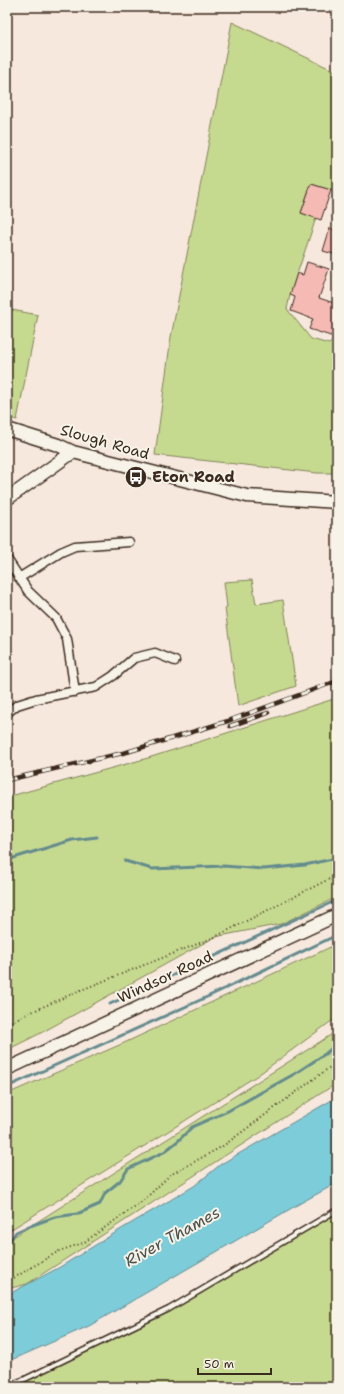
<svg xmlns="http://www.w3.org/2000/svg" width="344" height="1394" font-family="'Shantell Sans',sans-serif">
	<rect width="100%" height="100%" fill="#f7e8de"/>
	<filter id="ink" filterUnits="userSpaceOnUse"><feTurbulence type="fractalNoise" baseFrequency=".025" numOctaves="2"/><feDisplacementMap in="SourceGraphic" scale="8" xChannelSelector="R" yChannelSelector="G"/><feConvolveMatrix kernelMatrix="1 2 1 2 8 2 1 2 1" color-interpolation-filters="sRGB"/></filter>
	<g filter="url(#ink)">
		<path fill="#c6da8f" stroke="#808256" d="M 232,22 L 337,72 L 337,192 L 311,184 L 301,213 L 316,218 L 290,295 L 287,309 L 311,339 L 329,344 L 334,340 L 337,341 L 337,473 L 317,473 L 155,455 L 171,337 Z
			M 7,309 L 38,315 L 17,420 L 7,417 Z
			M 252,580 L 256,604 L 283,600 L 296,686 L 238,706 L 225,608 L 227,607 L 224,582 Z
			M 337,698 L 337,897 L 281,924 L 215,937 L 39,1034 L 7,1050 L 7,797 L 148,758 Z
			M 337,944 L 337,1017 L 258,1075 L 7,1232 L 7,1094 L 124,1043 Z
			M 337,1031 L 337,1083 L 27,1284 L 7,1289 L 7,1241 Z
			M 337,1210 L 337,1387 L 12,1387 C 125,1337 230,1272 337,1210 Z"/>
		<path fill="#7dccd9" stroke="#638b8e" d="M 337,1097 L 337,1183 L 297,1205 L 89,1326 L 7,1362 L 7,1295 L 60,1267 L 118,1231 L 194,1186 L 221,1164 Z"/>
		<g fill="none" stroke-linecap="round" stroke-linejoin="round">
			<path stroke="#638b8e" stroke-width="3" d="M 7,860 L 72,840 L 97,837
				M 125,861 L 152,869 L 223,866 L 264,869 L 305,865 L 337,858
				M 110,1004 L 337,900
				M 7,1087 L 207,997 L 337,935
				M 7,1245 L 16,1232 L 27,1227 L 55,1217 L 77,1214 L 100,1204 L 105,1193 L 120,1181 L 128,1169 L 164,1152 L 178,1141 L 192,1127 L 228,1111 L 296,1073 L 325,1054 L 337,1044"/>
		</g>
		<path fill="#f6bab5" stroke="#3b2a1e" d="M 311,184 L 331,190 L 321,220 L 301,213 Z
			M 330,228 L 337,231 L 337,255 L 323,251 Z
			M 307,262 L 329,269 L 319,298 L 337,304 L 337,338 L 309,329 L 313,319 L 291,311 L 295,297 L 290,295 L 297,273 L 303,275 Z"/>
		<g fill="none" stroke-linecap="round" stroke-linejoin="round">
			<g stroke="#3b2a1e" stroke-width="7">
				<path id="service" d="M 7,1386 L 25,1379 L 169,1309 L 337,1210"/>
			</g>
			<g stroke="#3b2a1e" stroke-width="11">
				<path id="minor" d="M 7,559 L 28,591 L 56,618 L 67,639 L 75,692
					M 19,578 L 61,552 L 75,546 L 129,542
					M 7,713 L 17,705 L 36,699 L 96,687 L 113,676 L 134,658 L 155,653 L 175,661"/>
			</g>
			<g stroke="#3b2a1e" stroke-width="15">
				<path id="secondary" d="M 7,429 L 58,445 L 73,452 L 247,496 L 337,502
					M 7,499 L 73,452
					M 7,1069 L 337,915"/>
			</g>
			<path stroke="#3b2a1e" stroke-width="2" stroke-dasharray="1 3" stroke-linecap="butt" d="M 7,1023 L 76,992 L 215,937 L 337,875
				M 7,1282 L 59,1251 L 83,1243 L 144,1200 L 170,1175 L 223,1146 L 337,1062"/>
			<use href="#service" stroke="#f7f3e8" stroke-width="4"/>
			<use href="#minor" stroke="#f7f3e8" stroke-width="8"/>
			<use href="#secondary" stroke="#f7f3e8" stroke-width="12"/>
			<g stroke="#3b2a1e" stroke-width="4.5">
				<path id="rail" d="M 230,726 L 268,713
					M 7,780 L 127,752 L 228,721 L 337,681"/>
			</g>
			<use href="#rail" stroke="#f7f3e8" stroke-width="3" stroke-dasharray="9" stroke-linecap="butt"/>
		</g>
	</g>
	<defs>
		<g id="bus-disc" transform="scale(1.15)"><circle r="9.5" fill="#3b2a1e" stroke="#f7f3e8"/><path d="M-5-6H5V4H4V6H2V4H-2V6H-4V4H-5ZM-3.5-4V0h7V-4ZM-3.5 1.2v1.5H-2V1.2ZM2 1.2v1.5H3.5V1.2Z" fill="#fff"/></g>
	</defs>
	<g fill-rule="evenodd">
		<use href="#bus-disc" x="136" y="477"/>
	</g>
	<g text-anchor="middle" stroke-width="4" stroke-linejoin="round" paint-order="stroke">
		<g font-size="15" fill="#3b2a1e" stroke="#f7f3e8">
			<text transform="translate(105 442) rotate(16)" y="5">Slough Road</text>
			<text transform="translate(165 977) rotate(-25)" y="5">Windsor Road</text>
		</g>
		<g font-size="15" font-weight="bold" fill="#3b2a1e" stroke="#f7f3e8" text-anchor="start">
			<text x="152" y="482">Eton Road</text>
		</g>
		<g font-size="16" font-style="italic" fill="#4c524d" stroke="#f7f3e8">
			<text transform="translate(172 1236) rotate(-29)" y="6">River Thames</text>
		</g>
	</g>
	<rect width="344" height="1394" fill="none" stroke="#f7f3e8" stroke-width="24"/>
	<rect x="12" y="12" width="320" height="1370" fill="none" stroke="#3b2a1e" stroke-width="1.5" filter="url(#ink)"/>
	<path d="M198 1368v6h73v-6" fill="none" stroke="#3b2a1e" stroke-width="2"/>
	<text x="204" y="1368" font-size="12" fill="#3b2a1e" stroke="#f7f3e8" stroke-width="3" paint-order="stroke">50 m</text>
</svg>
